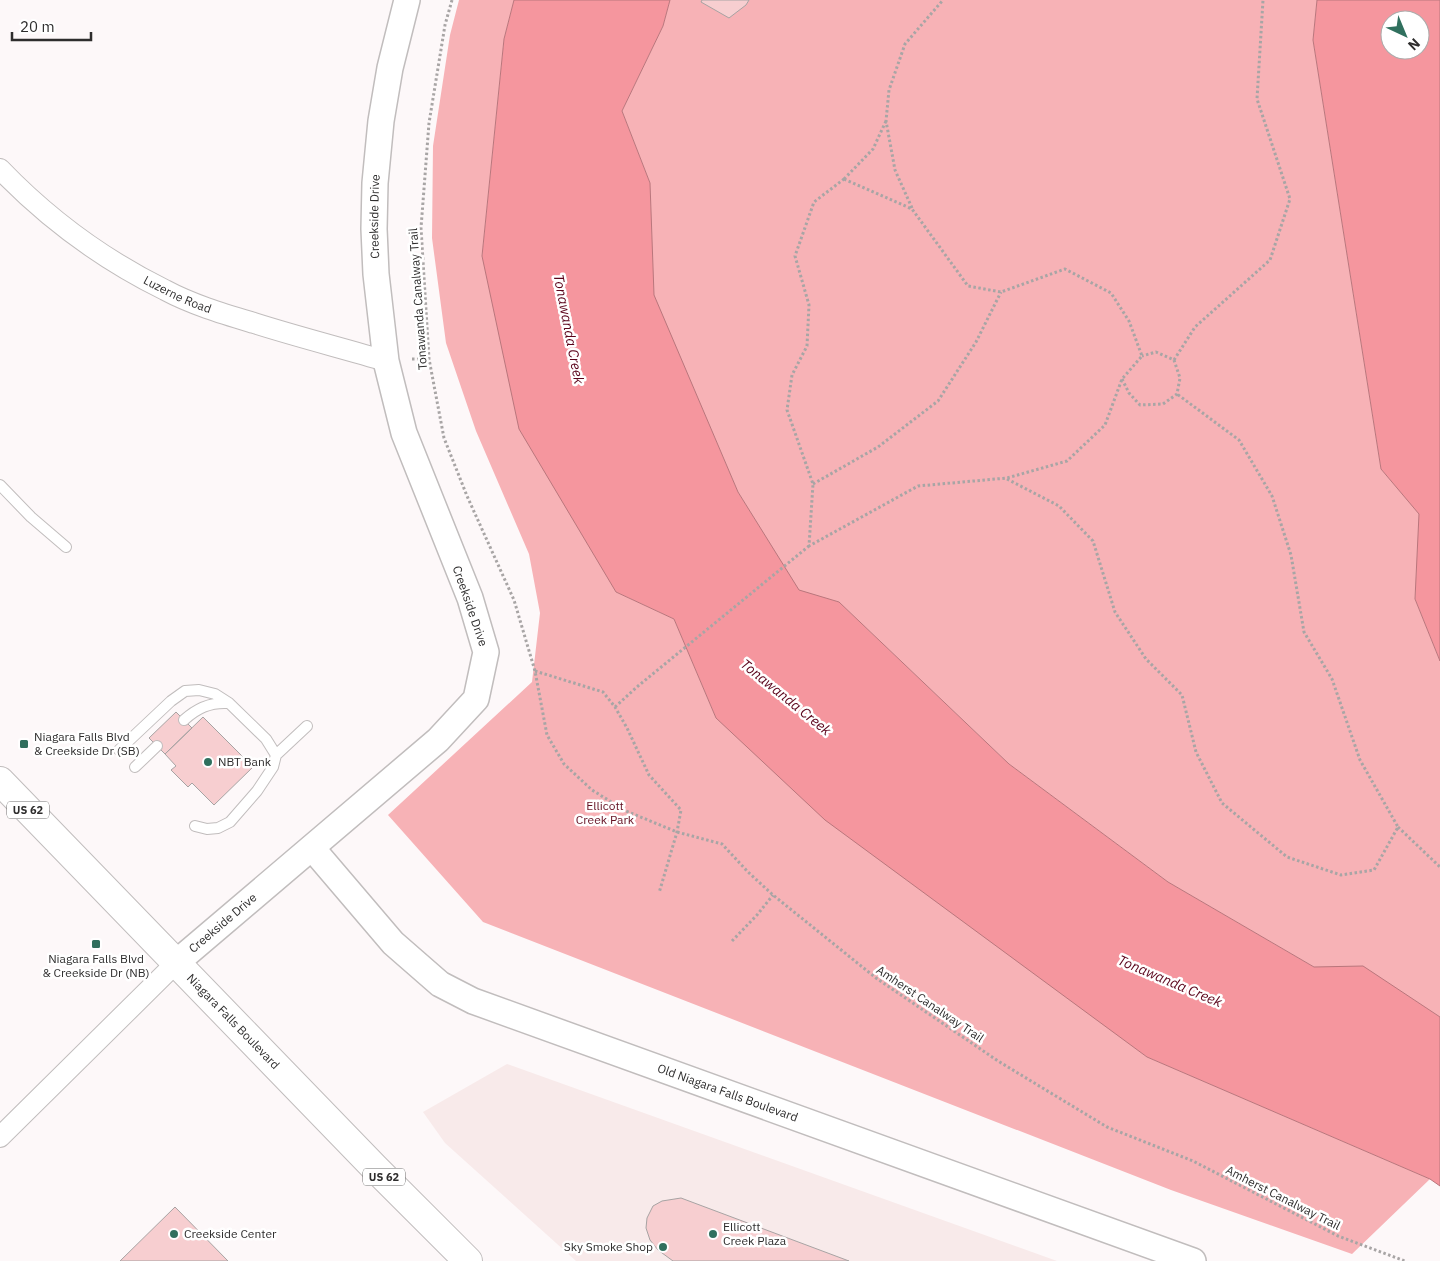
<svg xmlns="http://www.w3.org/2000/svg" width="1440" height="1261" font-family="'IBM Plex Sans',sans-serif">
	<rect width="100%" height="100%" fill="#fdf8f9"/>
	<path fill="#f8eaea" d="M 507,1064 L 1057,1261 L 576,1261 L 445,1143 L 423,1112 Z"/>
	<path fill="#f7b2b6" d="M 459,0 L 514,0 L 504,39 L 482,256 L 616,592 L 674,619 L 716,718 L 1147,1057 L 1430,1179 L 1352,1254 L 1171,1190 L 483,922 L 388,815 L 532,682 L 540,613 L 529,554 L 476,431 L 446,343 L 432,238 L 433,146 L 450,35 Z
		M 670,0 L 1317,0 L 1313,40 L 1381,469 L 1420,514 L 1415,599 L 1440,661 L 1440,1017 L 1363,967 L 1314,967 L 1168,882 L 1009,764 L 839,602 L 799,591 L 738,492 L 653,295 L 650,183 L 622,111 L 663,26 Z"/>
	<path fill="#f5969e" stroke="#b9767c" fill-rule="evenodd" d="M 514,0 L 670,0 L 663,26 L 622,111 L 650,183 L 654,295 L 738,492 L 799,590 L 839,602 L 1009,764 L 1168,882 L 1314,967 L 1363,966 L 1440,1017 L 1440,1186 L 1430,1179 L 1147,1057 L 825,820 L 716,718 L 674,619 L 616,592 L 519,429 L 482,256 L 504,39 Z
		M 1317,0 L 1440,0 L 1440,661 L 1415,599 L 1419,514 L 1381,469 L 1313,40 ZM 1390,20 L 1420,20 L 1420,50 L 1390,50 Z"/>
	<path fill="#f7ced0" stroke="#a7a3a3" d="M 702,0 L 749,0 L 746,5 L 729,18 L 701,2 Z
		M 176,712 L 192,728 L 165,754 L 149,738 Z
		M 203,717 L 253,767 L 214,805 L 192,783 L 188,787 L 171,770 L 176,766 L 165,754 Z
		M 681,1198 L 849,1261 L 673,1261 L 658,1250 L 650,1240 L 646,1228 L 647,1218 L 653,1206 L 662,1201 Z
		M 175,1207 L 228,1261 L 120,1261 Z"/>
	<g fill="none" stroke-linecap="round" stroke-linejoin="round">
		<g stroke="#c1bdbd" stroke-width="12">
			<path id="service" d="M 0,485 L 31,517 L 66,547
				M 184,720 C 197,708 210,702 228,703
				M 119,750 L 171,701 L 185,691 L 199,690 L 215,694 L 229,703 L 266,739 L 276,755
				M 135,767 L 157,746
				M 195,826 L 207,829 L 218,828 L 230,822 L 257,791 L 273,767 L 276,755 L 307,726"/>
		</g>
		<g stroke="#c1bdbd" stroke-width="22">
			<g id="minor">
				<path id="s1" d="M 0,169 C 49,220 102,259 165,290 C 193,305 224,314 254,323 C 298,337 342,348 386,361"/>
				<path d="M 0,1137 L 177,962"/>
			</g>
		</g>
		<g stroke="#c1bdbd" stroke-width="28">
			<g id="tertiary">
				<path id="s2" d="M 312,848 L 393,943 L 440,984 L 473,1001 L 1193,1261"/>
				<path id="s3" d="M 177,962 L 438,740 L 476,699 L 486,652 L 470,598 L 404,433 L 386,361 L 376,274 L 374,229 L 375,183 L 381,121 L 390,68 L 407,0"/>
			</g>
		</g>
		<g stroke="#c1bdbd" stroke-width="30">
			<g id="primary">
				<path id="s4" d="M 0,781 L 375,1168 L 468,1261"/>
			</g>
		</g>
		<path stroke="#a8a5a5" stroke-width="3" stroke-dasharray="2.5 2.5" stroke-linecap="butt" d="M 452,0 L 445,25 L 429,123 L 421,228 L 429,359 L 444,438 L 467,496 L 514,600 L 535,671 L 547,735 L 564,764 L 592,790 L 626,811 L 677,832 L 722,844 L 748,872 L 773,895 L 876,978 L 998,1061 L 1107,1127 L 1193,1161 L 1338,1236 L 1405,1261
			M 844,179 L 912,209 L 968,286 L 1001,292 L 1065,269 L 1111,293 L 1129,321 L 1142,356 L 1122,379 L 1105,425 L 1067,461 L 1007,478 L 918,486 L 809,546 L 813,484 L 787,410 L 792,375 L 807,346 L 809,305 L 795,256 L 814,202 Z
			M 844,179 L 873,149 L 886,121
			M 912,208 L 895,170 L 886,121 L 889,90 L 905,44 L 943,0
			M 412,359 L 429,359
			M 1174,360 L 1195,327 L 1270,260 L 1290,199 L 1257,99 L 1263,0
			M 1122,379 L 1129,393 L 1140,405 L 1163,404 L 1177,394 L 1180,378 L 1174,360 L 1156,352 L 1142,356
			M 1007,479 L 1059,506 L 1093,541 L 1115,612 L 1146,659 L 1182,695 L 1196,752 L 1222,803 L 1287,857 L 1341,875 L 1374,870 L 1398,827 L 1360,760 L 1332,679 L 1304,632 L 1291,555 L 1272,496 L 1239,440 L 1177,394
			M 813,484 L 878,447 L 938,401 L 976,342 L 1001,292
			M 535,671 L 603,692 L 615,707 L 627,728 L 649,775 L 681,810 L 677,832 L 659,893
			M 615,707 L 638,686 L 809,546
			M 1398,827 L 1440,867
			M 732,941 L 757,915 L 773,895"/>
		<use href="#service" stroke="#fff" stroke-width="10"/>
		<use href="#minor" stroke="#fff" stroke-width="20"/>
		<use href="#tertiary" stroke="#fff" stroke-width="25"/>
		<use href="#primary" stroke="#fff" stroke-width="28"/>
	</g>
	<g fill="#30705e" stroke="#fff" stroke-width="2">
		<rect x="19" y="739" width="10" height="10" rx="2.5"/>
		<circle cx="208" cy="762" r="5"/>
		<rect x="91" y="939" width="10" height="10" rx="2.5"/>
		<circle cx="174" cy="1234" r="5"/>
		<circle cx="713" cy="1234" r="5"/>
		<circle cx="663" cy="1247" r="5"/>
	</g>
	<g text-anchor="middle" stroke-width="5" stroke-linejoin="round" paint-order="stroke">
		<g fill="#fff" stroke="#6d6c6c" stroke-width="1">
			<rect x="7" y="801.5" width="42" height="17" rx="4"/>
			<rect x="363" y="1168.5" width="42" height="17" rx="4"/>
		</g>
		<g font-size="11" font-weight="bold" fill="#2e2d2d">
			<text x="28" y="814">US 62</text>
			<text x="384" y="1181">US 62</text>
		</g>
		<g font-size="12" fill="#2e2d2d" stroke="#fff">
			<text dy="4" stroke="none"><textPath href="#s3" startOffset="900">Creekside Drive</textPath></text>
			<text dy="4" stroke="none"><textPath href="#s1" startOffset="219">Luzerne Road</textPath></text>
			<text transform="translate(418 299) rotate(-94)" y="4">Tonawanda Canalway Trail</text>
			<text transform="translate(470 606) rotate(71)" y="4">Creekside Drive</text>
			<text dy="4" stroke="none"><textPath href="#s3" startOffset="60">Creekside Drive</textPath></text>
			<text transform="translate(930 1004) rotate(34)" y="4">Amherst Canalway Trail</text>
			<text dy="4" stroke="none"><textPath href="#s4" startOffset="335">Niagara Falls Boulevard</textPath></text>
			<text dy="4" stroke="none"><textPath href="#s2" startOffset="495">Old Niagara Falls Boulevard</textPath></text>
			<text transform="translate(1283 1198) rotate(27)" y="4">Amherst Canalway Trail</text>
		</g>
		<g font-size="12" fill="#2e2d2d" stroke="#fff" text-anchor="start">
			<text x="34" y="741">Niagara Falls Blvd<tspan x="34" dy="14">&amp; Creekside Dr (SB)</tspan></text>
			<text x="218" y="766">NBT Bank</text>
			<text x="96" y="963" text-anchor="middle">Niagara Falls Blvd<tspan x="96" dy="14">&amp; Creekside Dr (NB)</tspan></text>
			<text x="723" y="1231">Ellicott<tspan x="723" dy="14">Creek Plaza</tspan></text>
			<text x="184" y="1238">Creekside Center</text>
			<text x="653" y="1251" text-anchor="end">Sky Smoke Shop</text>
		</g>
		<g font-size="12" fill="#630f21" stroke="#fff">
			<text x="605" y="810">Ellicott<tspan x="605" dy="14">Creek Park</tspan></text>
		</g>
		<g font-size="14" font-style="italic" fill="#5a031a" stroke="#fff">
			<text transform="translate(569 329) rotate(79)" y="5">Tonawanda Creek</text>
			<text transform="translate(786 697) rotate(39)" y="5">Tonawanda Creek</text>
			<text transform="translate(1170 981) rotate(23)" y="5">Tonawanda Creek</text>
		</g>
	</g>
	<g transform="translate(1405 35) rotate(136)"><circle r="24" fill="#ffffff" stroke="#ababab"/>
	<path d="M0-4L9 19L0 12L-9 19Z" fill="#30705e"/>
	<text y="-8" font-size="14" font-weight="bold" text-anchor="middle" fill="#2e2d2d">N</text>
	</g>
	<path d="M12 32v8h79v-8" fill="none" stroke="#2e2d2d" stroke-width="2.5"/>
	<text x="20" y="32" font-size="15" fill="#2e2d2d" stroke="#ffffff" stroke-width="4" paint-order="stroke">20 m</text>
</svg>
